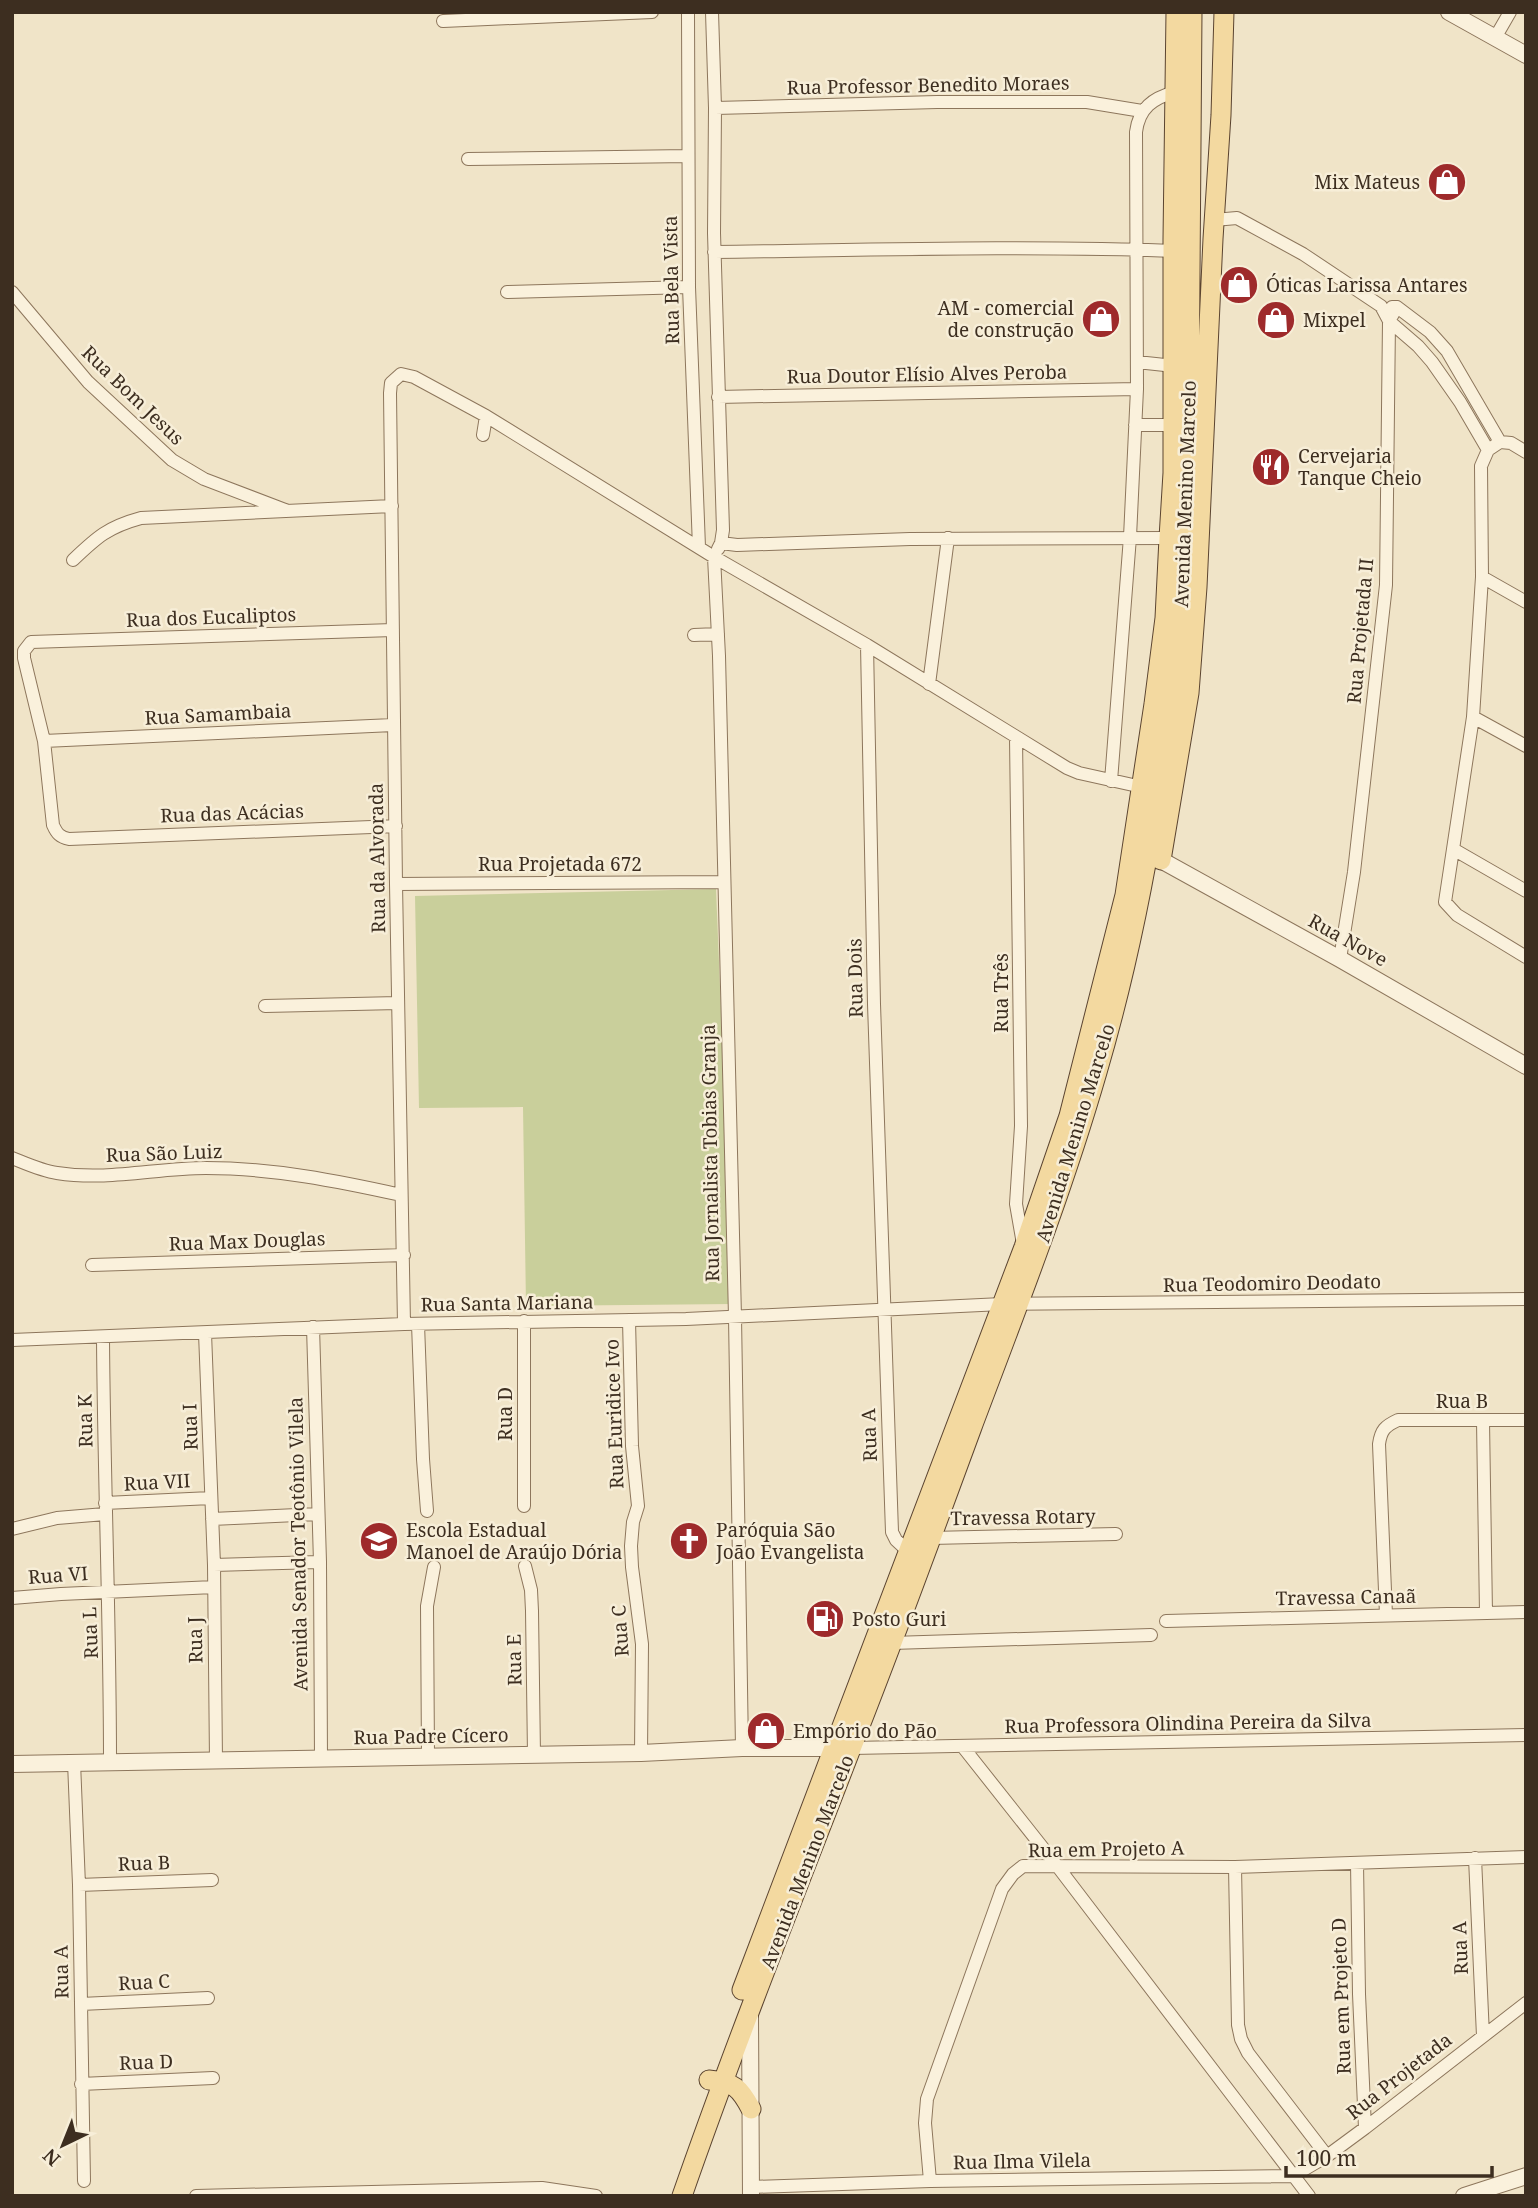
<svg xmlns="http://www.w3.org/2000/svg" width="1538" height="2208" font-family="'Noto Serif',serif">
	<rect width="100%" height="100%" fill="#f0e4c8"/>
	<path fill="#c9cf9b" d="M 716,889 L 733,1304 L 526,1306 L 523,1107 L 419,1108 L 415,896 Z"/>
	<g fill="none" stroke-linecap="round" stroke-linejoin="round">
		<g stroke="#8d765c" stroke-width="14">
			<path id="minor" d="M 688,12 L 689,287 L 699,547
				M 712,12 L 715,108 L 714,233 L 723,530 L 721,543
				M 443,21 L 652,12
				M 1495,38 L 1510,12
				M 715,108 L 937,102 L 1087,102 L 1142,111
				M 468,159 L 688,156
				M 1214,220 L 1237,218 L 1303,254 L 1381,306 L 1389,321 L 1418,346 L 1432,362 L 1460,402 L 1488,450
				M 714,252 C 869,250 1024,245 1179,251
				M 12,292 L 88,382 L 172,460 L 204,479 L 288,511
				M 507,292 L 689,287
				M 1392,307 L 1397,307 L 1430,332 L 1447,351 L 1500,442
				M 1137,362 L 1174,366
				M 718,397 L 1137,389
				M 1135,425 L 1173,425
				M 483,435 L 486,416
				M 1500,442 L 1488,450 L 1481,466 L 1482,577 L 1473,717 L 1445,902 L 1457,915 L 1526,957
				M 1500,442 L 1511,443 L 1526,452
				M 718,549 L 721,543 L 737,545 L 910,539 L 1169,538
				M 714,557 L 719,656 L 735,1317 L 742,1748
				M 73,560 C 97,537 108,527 141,518 L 392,506
				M 1482,577 L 1526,602
				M 393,630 L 31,642 L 24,651 L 24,658 L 44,741 L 53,825 C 57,834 60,837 69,839 L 396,826
				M 694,635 L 718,634
				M 867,645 L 874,1004 L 892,1532 L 896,1540 L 910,1553
				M 929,684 L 948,538
				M 1473,717 L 1526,746
				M 1016,738 L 1021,1126 L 1016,1204 L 1023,1244
				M 44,741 L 393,725
				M 1111,781 L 1130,537 L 1137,389 L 1136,132 C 1139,108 1153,98 1175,92
				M 1453,849 L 1526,891
				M 396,884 L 724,882
				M 1340,959 L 1354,872 L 1386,585 L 1389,321 L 1397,307
				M 265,1006 L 398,1003
				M 12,1158 C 27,1164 42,1171 57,1173 C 108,1181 156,1168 206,1168 C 272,1168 338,1181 401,1195
				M 92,1265 L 404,1255
				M 629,1320 L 632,1446 L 638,1506 L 633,1522 L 631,1546 L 632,1567 L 642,1644 L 641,1753
				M 404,1324 L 396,884 L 390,393 L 391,383 L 401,374 L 414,377 L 486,416 L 714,557 L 867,645 L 1067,768 L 1079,773 L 1142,787
				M 418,1324 L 423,1459 L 427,1511
				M 313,1327 L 320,1562 L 321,1760
				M 205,1333 L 214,1565 L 216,1761
				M 103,1338 C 104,1479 110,1620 110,1761
				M 12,1340 L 404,1324 L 686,1319 L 1002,1304 L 1526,1299
				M 1483,1421 L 1486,1613
				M 105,1503 L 211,1498
				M 524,1506 L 524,1321
				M 212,1519 L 318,1514
				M 12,1529 L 57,1518 L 105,1514
				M 931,1538 L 1116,1534
				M 214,1565 L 320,1562
				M 525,1566 L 531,1590 L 532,1611 L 534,1755
				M 12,1598 L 61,1594 L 214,1587
				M 1386,1615 L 1379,1444 C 1381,1430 1385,1426 1398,1420 L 1526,1420
				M 1166,1621 L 1526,1612
				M 892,1643 L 1151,1635
				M 963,1747 L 1058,1867 L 1309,2196
				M 852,1748 L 1526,1735
				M 428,1756 L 427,1606 L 434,1567
				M 74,1762 L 79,1885 L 84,2181
				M 1475,1858 L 1483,2036
				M 1357,1863 L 1359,1994 L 1365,2128
				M 1235,1867 L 1238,2025 L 1241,2039 L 1248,2053 L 1327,2156
				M 79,1885 L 212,1880
				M 81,2004 L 208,1998
				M 81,2084 L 213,2078
				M 930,2181 L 925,2123 L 927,2099 L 1002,1889 L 1013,1874 L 1023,1866 L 1235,1867 L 1526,1857
				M 751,2187 L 930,2181 L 1293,2176 L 1327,2156 L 1365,2128 L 1526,2003
				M 196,2196 L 542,2188 L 596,2196"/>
		</g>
		<g stroke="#8d765c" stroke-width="18">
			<path id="tertiary" d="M 1449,12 L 1526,55
				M 1150,854 L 1340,959 L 1526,1066
				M 12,1764 L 641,1753 L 742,1748 L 846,1748
				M 750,2016 L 751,2196
				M 1464,2196 L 1526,2176"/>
		</g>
		<g stroke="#5b4430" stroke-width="21">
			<path id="primary" d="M 1161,860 L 1189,693 L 1197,587 L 1213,239 L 1221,115 L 1224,12
				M 742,1990 L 1024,1247 L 1069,1116 L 1125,895 L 1154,704 L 1165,618 L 1169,538 L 1173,473 L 1173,239 L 1176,12
				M 709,2080 C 734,2082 740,2088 751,2109
				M 682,2196 C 735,2044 794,1896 852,1746 C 894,1640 933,1533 972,1427 C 1016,1310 1062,1193 1097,1072 C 1148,899 1172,718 1188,539 L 1192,12"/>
		</g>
		<use href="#minor" stroke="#faf1dc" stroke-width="12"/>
		<use href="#tertiary" stroke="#faf1dc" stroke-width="16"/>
		<use href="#primary" stroke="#f3d9a0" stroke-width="19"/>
	</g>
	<defs>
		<g id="shop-disc" transform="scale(2.0125)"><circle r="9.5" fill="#9e2a2b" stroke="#f7eed8"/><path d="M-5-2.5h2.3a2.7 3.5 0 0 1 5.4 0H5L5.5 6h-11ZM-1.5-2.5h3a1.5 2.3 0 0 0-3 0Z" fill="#fff"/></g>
		<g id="restaurant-disc" transform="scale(2.0125)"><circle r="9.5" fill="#9e2a2b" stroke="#f7eed8"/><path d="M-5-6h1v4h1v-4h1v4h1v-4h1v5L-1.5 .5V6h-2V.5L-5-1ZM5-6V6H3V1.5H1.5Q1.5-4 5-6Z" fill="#fff"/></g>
		<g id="school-disc" transform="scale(2.0125)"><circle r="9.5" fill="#9e2a2b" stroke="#f7eed8"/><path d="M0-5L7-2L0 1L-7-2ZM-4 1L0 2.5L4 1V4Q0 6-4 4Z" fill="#fff"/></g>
		<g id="church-disc" transform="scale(2.0125)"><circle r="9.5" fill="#9e2a2b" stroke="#f7eed8"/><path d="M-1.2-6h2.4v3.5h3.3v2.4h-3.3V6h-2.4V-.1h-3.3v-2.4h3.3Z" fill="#fff"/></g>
		<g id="fuel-disc" transform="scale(2.0125)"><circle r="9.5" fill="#9e2a2b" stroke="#f7eed8"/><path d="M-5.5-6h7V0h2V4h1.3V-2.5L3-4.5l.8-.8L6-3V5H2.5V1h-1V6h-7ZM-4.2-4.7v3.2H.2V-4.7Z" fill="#fff"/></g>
	</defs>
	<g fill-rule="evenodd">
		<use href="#shop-disc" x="1447" y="182"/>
		<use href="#shop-disc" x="1239" y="285"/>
		<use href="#shop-disc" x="1101" y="319"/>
		<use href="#shop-disc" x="1276" y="320"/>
		<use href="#restaurant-disc" x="1271" y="467"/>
		<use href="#school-disc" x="379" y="1541"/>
		<use href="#church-disc" x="689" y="1541"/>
		<use href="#fuel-disc" x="825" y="1619"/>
		<use href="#shop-disc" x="766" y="1731"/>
	</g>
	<g text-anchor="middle" stroke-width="5" stroke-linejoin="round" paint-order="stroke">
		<g font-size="19" fill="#3d2e20" stroke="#f7eed8">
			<text transform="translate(928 85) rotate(-1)" y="7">Rua Professor Benedito Moraes</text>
			<text transform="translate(671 280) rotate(-91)" y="7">Rua Bela Vista</text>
			<text transform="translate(927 374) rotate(-1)" y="7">Rua Doutor Elísio Alves Peroba</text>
			<text transform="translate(133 395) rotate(44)" y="7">Rua Bom Jesus</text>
			<text transform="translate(1185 494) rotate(-88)" y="7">Avenida Menino Marcelo</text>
			<text transform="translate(211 617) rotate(-2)" y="7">Rua dos Eucaliptos</text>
			<text transform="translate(1360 631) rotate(-85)" y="7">Rua Projetada II</text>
			<text transform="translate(218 714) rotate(-3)" y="7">Rua Samambaia</text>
			<text transform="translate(232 813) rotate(-2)" y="7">Rua das Acácias</text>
			<text transform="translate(377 858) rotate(-91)" y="7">Rua da Alvorada</text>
			<text x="560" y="871">Rua Projetada 672</text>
			<text transform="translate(1348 940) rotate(29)" y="7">Rua Nove</text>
			<text transform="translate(855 978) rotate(-91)" y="7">Rua Dois</text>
			<text transform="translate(1001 993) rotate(-90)" y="7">Rua Três</text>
			<text transform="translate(1075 1133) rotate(-73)" y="7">Avenida Menino Marcelo</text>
			<text transform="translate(164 1153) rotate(-2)" y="7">Rua São Luiz</text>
			<text transform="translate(710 1153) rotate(-91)" y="7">Rua Jornalista Tobias Granja</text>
			<text transform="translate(247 1241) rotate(-2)" y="7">Rua Max Douglas</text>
			<text transform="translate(1272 1283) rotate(-1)" y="7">Rua Teodomiro Deodato</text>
			<text transform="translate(507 1303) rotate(-1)" y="7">Rua Santa Mariana</text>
			<text x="1462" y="1408">Rua B</text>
			<text transform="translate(505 1414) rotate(-90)" y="7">Rua D</text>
			<text transform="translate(614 1414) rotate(-92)" y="7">Rua Euridice Ivo</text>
			<text transform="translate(85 1421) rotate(-91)" y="7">Rua K</text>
			<text transform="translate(190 1427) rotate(-92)" y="7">Rua I</text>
			<text transform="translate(869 1435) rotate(-92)" y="7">Rua A</text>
			<text transform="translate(157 1482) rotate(-3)" y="7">Rua VII</text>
			<text transform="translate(1023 1517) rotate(-1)" y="7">Travessa Rotary</text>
			<text transform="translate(298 1544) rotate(-91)" y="7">Avenida Senador Teotônio Vilela</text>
			<text transform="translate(58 1575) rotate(-4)" y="7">Rua VI</text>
			<text transform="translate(1346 1597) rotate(-1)" y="7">Travessa Canaã</text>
			<text transform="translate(620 1631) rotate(-94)" y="7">Rua C</text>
			<text transform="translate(90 1633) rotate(-92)" y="7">Rua L</text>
			<text transform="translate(195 1640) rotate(-91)" y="7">Rua J</text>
			<text transform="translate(514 1660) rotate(-91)" y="7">Rua E</text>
			<text transform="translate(1188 1723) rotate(-1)" y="7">Rua Professora Olindina Pereira da Silva</text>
			<text transform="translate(431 1736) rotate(-1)" y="7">Rua Padre Cícero</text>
			<text transform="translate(1106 1849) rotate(-1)" y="7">Rua em Projeto A</text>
			<text transform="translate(807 1862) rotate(-69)" y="7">Avenida Menino Marcelo</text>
			<text transform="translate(144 1863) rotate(-2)" y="7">Rua B</text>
			<text transform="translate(1460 1948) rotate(-92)" y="7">Rua A</text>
			<text transform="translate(61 1972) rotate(-91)" y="7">Rua A</text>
			<text transform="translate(144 1982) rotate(-3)" y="7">Rua C</text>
			<text transform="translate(1341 1996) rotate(-92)" y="7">Rua em Projeto D</text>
			<text transform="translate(146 2062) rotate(-2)" y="7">Rua D</text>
			<text transform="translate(1399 2076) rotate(-38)" y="7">Rua Projetada</text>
			<text transform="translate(1022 2161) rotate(-1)" y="7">Rua Ilma Vilela</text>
		</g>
		<g font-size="19" fill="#3d2e20" stroke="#f7eed8" text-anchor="start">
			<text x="1420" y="189" text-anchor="end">Mix Mateus</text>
			<text x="1266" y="292">Óticas Larissa Antares</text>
			<text x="1074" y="315" text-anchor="end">AM - comercial<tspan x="1074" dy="22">de construção</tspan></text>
			<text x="1303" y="327">Mixpel</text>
			<text x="1298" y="463">Cervejaria<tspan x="1298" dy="22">Tanque Cheio</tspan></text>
			<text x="406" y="1537">Escola Estadual<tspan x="406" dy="22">Manoel de Araújo Dória</tspan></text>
			<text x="716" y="1537">Paróquia São<tspan x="716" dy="22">João Evangelista</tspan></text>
			<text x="852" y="1626">Posto Guri</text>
			<text x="793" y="1738">Empório do Pão</text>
		</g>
	</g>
	<rect width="1538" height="2208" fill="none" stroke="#3d2e20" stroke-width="28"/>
	<g transform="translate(63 2145) rotate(223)" stroke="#f7eed8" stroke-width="5" paint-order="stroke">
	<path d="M0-5L12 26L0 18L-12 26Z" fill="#3d2e20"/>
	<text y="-10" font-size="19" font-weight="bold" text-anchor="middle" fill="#3d2e20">N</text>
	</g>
	<path d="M1286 2166v10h206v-10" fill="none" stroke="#3d2e20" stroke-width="3.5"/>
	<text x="1296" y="2166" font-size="21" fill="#3d2e20" stroke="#f7eed8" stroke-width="5" paint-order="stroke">100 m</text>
</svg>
